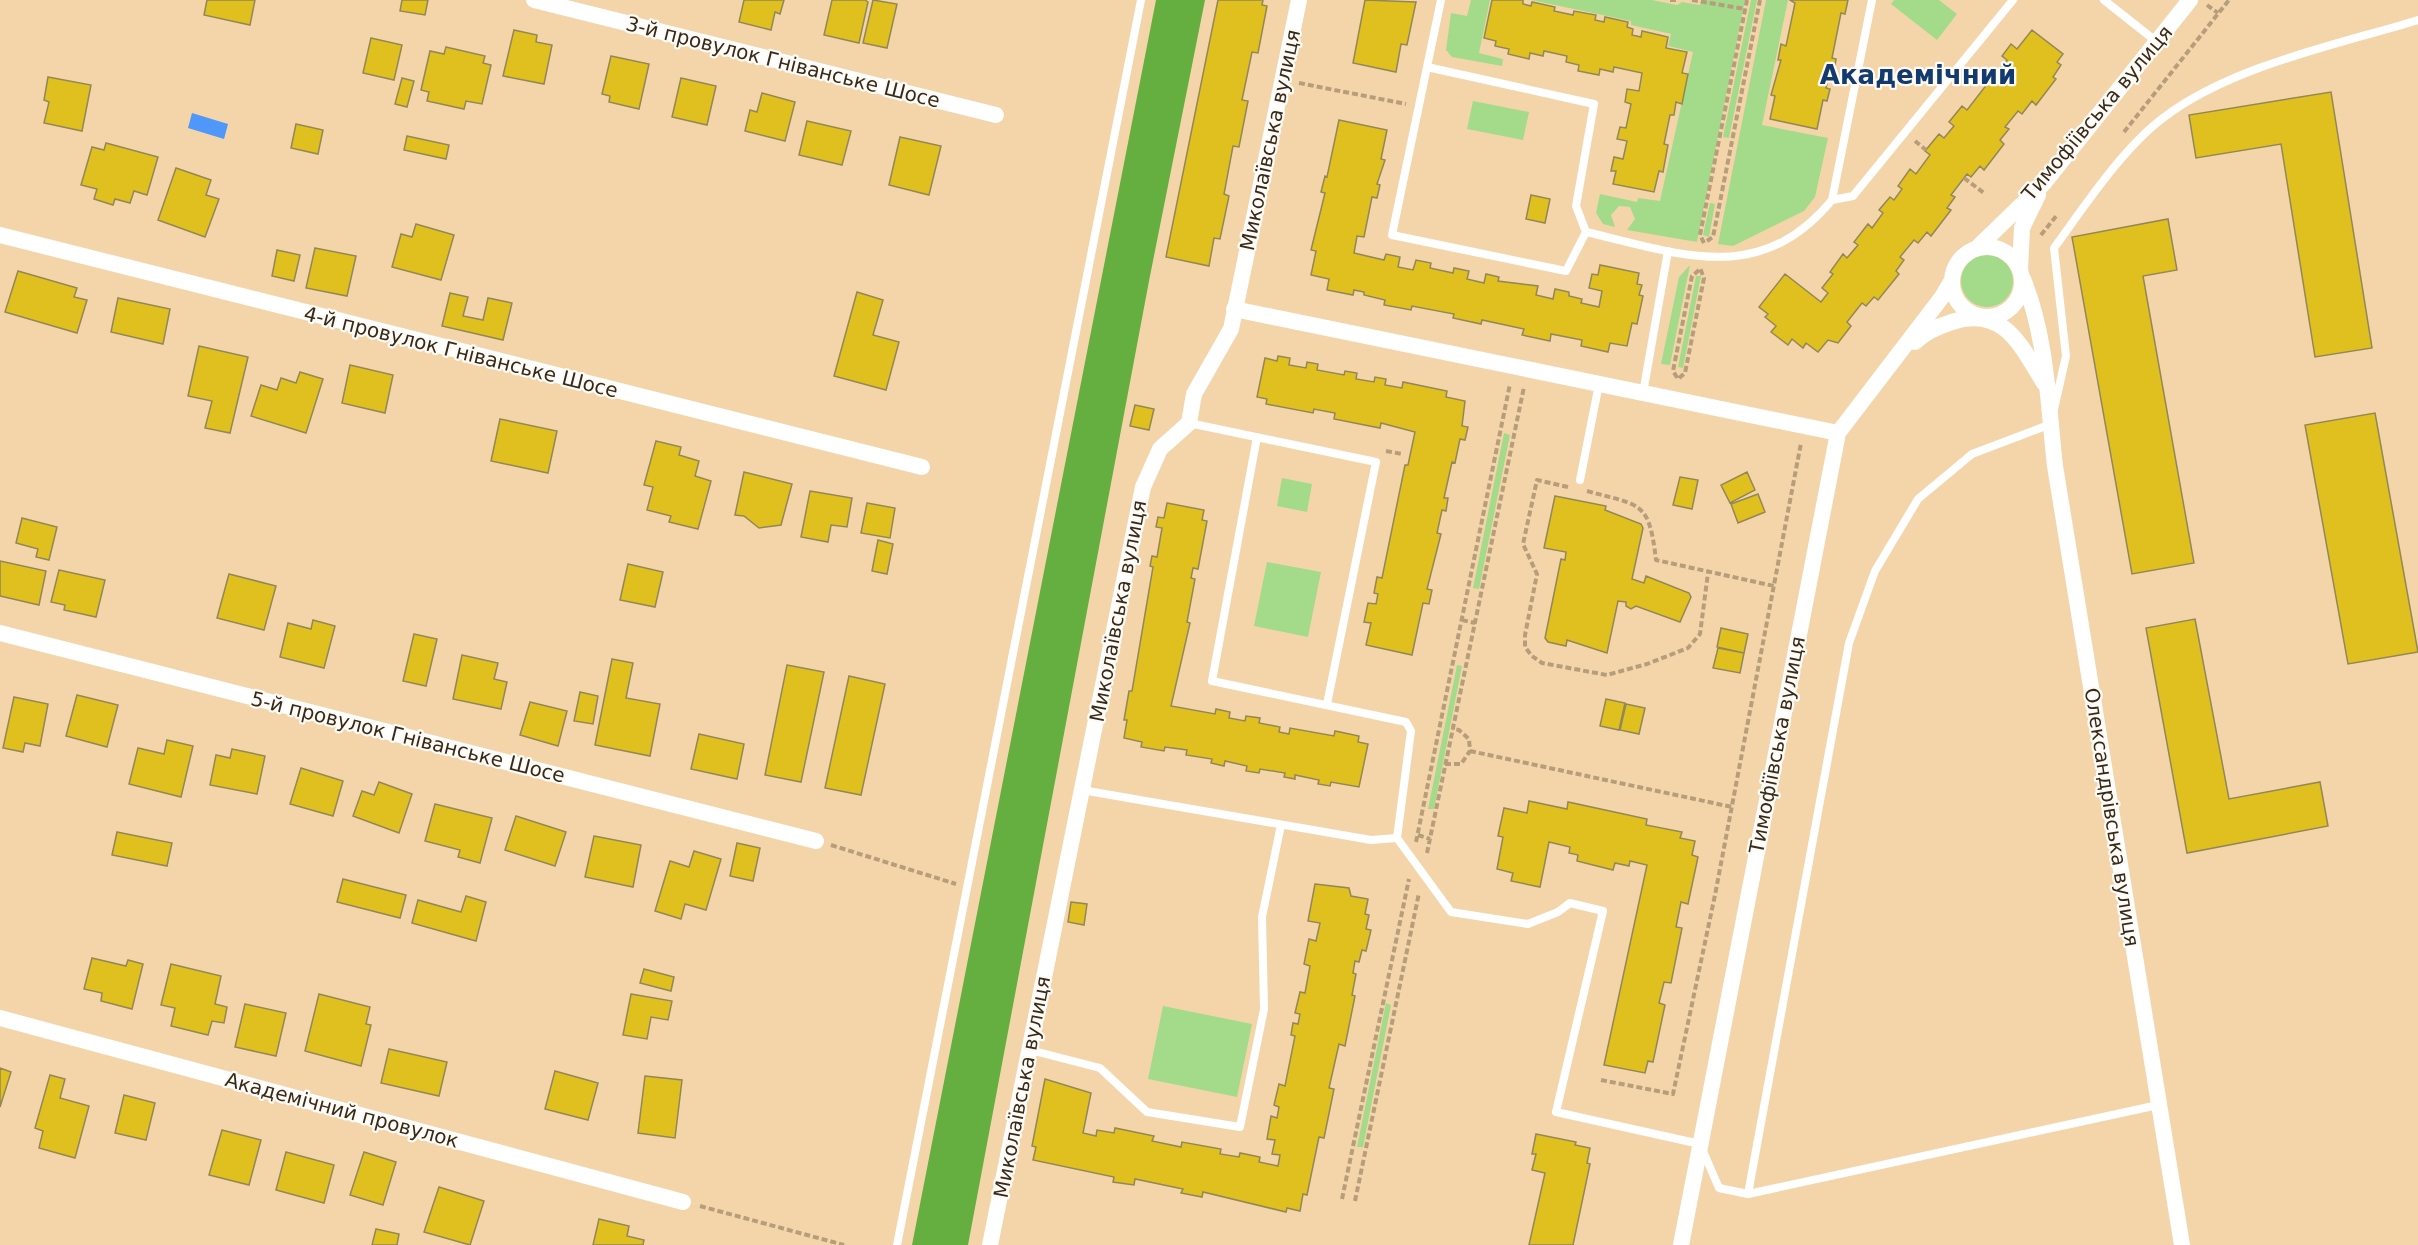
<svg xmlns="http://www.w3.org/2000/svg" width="2418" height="1245" font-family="'DejaVu Sans',sans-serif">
	<rect width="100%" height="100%" fill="#f4d5aa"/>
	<path fill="#a3db8a" d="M 1471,0 L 1490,0 L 1479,53 L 1503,59 L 1502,66 L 1452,57 L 1446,50 L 1451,13 L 1467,16 Z
		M 1531,0 L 1652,0 L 1677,5 L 1682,2 L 1700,5 L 1701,0 L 1745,0 L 1697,242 L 1627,230 L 1635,219 L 1630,207 L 1619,206 L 1611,215 L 1615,227 L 1603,224 L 1596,213 L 1600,194 L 1637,202 L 1638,198 L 1660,201 L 1693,52 L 1668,46 L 1671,34 L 1631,25 L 1631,21 Z
		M 1751,0 L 1757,0 L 1729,138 L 1723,137 Z
		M 1766,0 L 1788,0 L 1762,125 L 1828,138 L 1815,197 L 1804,211 L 1733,246 L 1718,244 Z
		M 1894,0 L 1939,0 L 1957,14 L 1937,40 L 1891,4 Z
		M 1473,101 L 1529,112 L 1523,140 L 1467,129 Z
		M 1710,203 L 1715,204 L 1709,237 L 1703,235 Z
		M1961 281a26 26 0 1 1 52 0a26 26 0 1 1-52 0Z
		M 1690,265 L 1670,365 L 1661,364 L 1679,277 Z
		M 1696,276 L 1701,276 L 1683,368 L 1678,367 Z
		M 1504,433 L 1510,435 L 1479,589 L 1473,588 Z
		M 1282,478 L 1312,484 L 1307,512 L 1277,506 Z
		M 1267,562 L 1321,572 L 1308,637 L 1254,626 Z
		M 1457,665 L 1462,666 L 1434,809 L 1428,809 Z
		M 1386,1003 L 1391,1005 L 1363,1147 L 1357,1147 Z
		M 1163,1006 L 1252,1024 L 1237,1097 L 1148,1079 Z"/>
	<path fill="#65ae40" d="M 1156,0 L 1205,0 L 1149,281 L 968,1245 L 912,1245 Z"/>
	<path fill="#4f97f9" d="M 192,113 L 228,124 L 224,139 L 188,128 Z"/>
	<path fill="#e0c01e" stroke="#928758" stroke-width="1.5" d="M 207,0 L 255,0 L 250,25 L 204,15 Z
		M 402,0 L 428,0 L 425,15 L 400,11 Z
		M 744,0 L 784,0 L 780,14 L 775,12 L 771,30 L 739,22 Z
		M 832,0 L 865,0 L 868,2 L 859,43 L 824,35 Z
		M 873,0 L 897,4 L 887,48 L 863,43 Z
		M 1218,0 L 1263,0 L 1262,5 L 1267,6 L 1258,53 L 1252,52 L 1242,100 L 1248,101 L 1239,147 L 1233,146 L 1224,194 L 1229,196 L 1220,239 L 1214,238 L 1209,266 L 1166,257 Z
		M 1365,0 L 1416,2 L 1407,45 L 1401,44 L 1396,72 L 1353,63 Z
		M 1492,0 L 1523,0 L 1523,4 L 1531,6 L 1532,2 L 1555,7 L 1554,11 L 1573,15 L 1574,11 L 1596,15 L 1595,20 L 1604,22 L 1605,17 L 1628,22 L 1627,27 L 1633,29 L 1632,35 L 1641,37 L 1642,31 L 1668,37 L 1666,48 L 1687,52 L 1682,73 L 1688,74 L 1682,104 L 1676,102 L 1674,115 L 1670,115 L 1664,144 L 1668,145 L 1663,172 L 1659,171 L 1654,192 L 1613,184 L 1616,171 L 1611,171 L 1614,157 L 1623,159 L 1627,141 L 1617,139 L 1620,127 L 1626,128 L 1631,104 L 1625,102 L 1627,89 L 1639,91 L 1642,73 L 1614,67 L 1613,72 L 1600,69 L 1599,75 L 1578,71 L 1579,65 L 1566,62 L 1567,56 L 1544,51 L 1543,56 L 1530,53 L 1529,59 L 1508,54 L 1509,49 L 1495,46 L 1496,41 L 1484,38 Z
		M 1790,0 L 1848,0 L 1845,14 L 1841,13 L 1832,58 L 1836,59 L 1834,71 L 1830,70 L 1826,88 L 1830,89 L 1827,101 L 1823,100 L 1817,129 L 1770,119 L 1775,96 L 1771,95 L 1781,60 L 1778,60 L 1781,44 L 1786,46 L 1795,3 Z
		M 514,30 L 537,35 L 536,42 L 552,45 L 544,84 L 503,76 Z
		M 2032,30 L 2063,54 L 2057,62 L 2061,65 L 2053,77 L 2056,79 L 2036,105 L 2032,101 L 2022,114 L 2018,111 L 2005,127 L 2009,129 L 2000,140 L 2004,144 L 1984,170 L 1980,166 L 1971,177 L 1967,174 L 1964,178 L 1951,195 L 1955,197 L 1947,208 L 1951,210 L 1931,236 L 1927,232 L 1918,243 L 1914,240 L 1900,257 L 1904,260 L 1896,271 L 1899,274 L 1878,300 L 1874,297 L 1866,306 L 1862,303 L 1847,322 L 1851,326 L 1838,343 L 1828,340 L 1818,352 L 1806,343 L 1803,348 L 1792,339 L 1788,345 L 1771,332 L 1776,326 L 1765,317 L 1768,314 L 1759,307 L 1785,274 L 1821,302 L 1828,293 L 1822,288 L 1833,274 L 1830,272 L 1843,254 L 1847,258 L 1858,245 L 1854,242 L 1868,224 L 1872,228 L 1883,213 L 1879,210 L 1890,197 L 1894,200 L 1902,189 L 1898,186 L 1910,169 L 1916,174 L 1930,155 L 1925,151 L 1939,134 L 1944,138 L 1954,126 L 1949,122 L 1962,106 L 1967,110 L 1988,83 L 1984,80 L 1991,70 L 1996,74 L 2007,60 L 2002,56 L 2011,44 L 2017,49 Z
		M 371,38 L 402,45 L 394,80 L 363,73 Z
		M 446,47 L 485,56 L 483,63 L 491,65 L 482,104 L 466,101 L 464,109 L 427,101 L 429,92 L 421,90 L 430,51 L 444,54 Z
		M 611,56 L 649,64 L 639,109 L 609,102 L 610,96 L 602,94 Z
		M 48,77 L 91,85 L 82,131 L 44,123 L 49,102 L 44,100 Z
		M 402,78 L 414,81 L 407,107 L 395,104 Z
		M 681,78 L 716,86 L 707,125 L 672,117 Z
		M 2331,92 L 2372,348 L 2315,357 L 2281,144 L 2196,158 L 2189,115 Z
		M 762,93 L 795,102 L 785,141 L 745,131 L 750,110 L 757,112 Z
		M 1339,120 L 1387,130 L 1381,159 L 1385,160 L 1377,184 L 1380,185 L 1377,198 L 1372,197 L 1364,237 L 1357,236 L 1354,253 L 1384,260 L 1386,254 L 1400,257 L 1398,267 L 1413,270 L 1416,260 L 1431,263 L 1430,268 L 1453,273 L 1454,268 L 1469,271 L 1467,279 L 1484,283 L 1486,274 L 1499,277 L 1498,281 L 1538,286 L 1536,295 L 1553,299 L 1555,289 L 1569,292 L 1569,296 L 1582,299 L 1581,303 L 1599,307 L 1602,291 L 1589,288 L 1592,274 L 1598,275 L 1600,265 L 1639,273 L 1637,284 L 1642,285 L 1639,295 L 1643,296 L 1637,324 L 1632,323 L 1627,346 L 1610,343 L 1608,352 L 1581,346 L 1582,340 L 1551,334 L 1550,341 L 1522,335 L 1524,329 L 1482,320 L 1481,324 L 1453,318 L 1454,314 L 1412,306 L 1411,310 L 1384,305 L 1385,300 L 1364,295 L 1364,292 L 1354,290 L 1353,295 L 1327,290 L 1329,279 L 1311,275 L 1316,251 L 1311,250 L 1325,193 L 1321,192 L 1325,176 L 1327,177 Z
		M 807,121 L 851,131 L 842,165 L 799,155 Z
		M 296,124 L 323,130 L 318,154 L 291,148 Z
		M 407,136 L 449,145 L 446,159 L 404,150 Z
		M 900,137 L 941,146 L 929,195 L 889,185 Z
		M 106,143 L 158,157 L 147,195 L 134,191 L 130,203 L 115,199 L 113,205 L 94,199 L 97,189 L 81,185 L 92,147 L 104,150 Z
		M 176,168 L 211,180 L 206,195 L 219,199 L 205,237 L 158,220 Z
		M 1531,195 L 1550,199 L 1545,223 L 1526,219 Z
		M 2168,219 L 2177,270 L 2143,276 L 2194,563 L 2132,574 L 2072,237 Z
		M 416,224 L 454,235 L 441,280 L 392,267 L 401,234 L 412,237 Z
		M 315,248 L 356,256 L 347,296 L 306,288 Z
		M 277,250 L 300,255 L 294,281 L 272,276 Z
		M 18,271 L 77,288 L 74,297 L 87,300 L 77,333 L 5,312 Z
		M 857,292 L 883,300 L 873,335 L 899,342 L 886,390 L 834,376 Z
		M 450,293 L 468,297 L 463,316 L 483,320 L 488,298 L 512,303 L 503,340 L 442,326 Z
		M 118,298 L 170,309 L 163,344 L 111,332 Z
		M 199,346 L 248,357 L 230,433 L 205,428 L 212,401 L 188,396 Z
		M 1278,356 L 1290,358 L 1289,365 L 1306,368 L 1307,362 L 1318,364 L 1317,370 L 1344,375 L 1345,371 L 1357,373 L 1356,379 L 1374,382 L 1375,377 L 1386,379 L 1385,385 L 1402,388 L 1403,382 L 1447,391 L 1446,397 L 1465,401 L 1462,426 L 1468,427 L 1465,440 L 1460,439 L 1455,463 L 1452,462 L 1444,498 L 1448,498 L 1446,511 L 1442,510 L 1437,533 L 1441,534 L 1427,589 L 1432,590 L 1429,604 L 1423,603 L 1412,655 L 1366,645 L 1371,623 L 1364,622 L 1368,603 L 1376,604 L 1378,594 L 1374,593 L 1377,577 L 1382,578 L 1405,465 L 1408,465 L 1415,432 L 1381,423 L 1380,428 L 1334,419 L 1335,413 L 1314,409 L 1313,413 L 1266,404 L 1267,399 L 1257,397 L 1265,358 L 1277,361 Z
		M 350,365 L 393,375 L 385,413 L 342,403 Z
		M 300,372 L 323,379 L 306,433 L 251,416 L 261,385 L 277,390 L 281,378 L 296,383 Z
		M 1135,405 L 1154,409 L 1149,430 L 1130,426 Z
		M 2375,413 L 2418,652 L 2348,664 L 2305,425 Z
		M 500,419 L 557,431 L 548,473 L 491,461 Z
		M 656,441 L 681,447 L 679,455 L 699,461 L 695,476 L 711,481 L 698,529 L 669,522 L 671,516 L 647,510 L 653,487 L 644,485 Z
		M 744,472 L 792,484 L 781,525 L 759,528 L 744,516 L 735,515 Z
		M 1747,472 L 1755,490 L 1730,503 L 1721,485 Z
		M 1680,477 L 1698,480 L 1692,509 L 1673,505 Z
		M 810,491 L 852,498 L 847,527 L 831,525 L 828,542 L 801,537 Z
		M 1758,494 L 1765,512 L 1738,523 L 1731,504 Z
		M 1555,496 L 1606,506 L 1605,510 L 1641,524 L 1643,528 L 1632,579 L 1644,583 L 1646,576 L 1689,593 L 1691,597 L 1680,622 L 1636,606 L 1631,609 L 1626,606 L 1626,602 L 1618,601 L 1607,653 L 1567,640 L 1566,646 L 1548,642 L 1545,638 L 1561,559 L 1565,560 L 1566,552 L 1544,548 Z
		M 867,503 L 895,508 L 890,538 L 861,533 Z
		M 1167,503 L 1204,510 L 1202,520 L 1207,521 L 1198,569 L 1193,568 L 1191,578 L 1195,579 L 1187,622 L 1190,623 L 1171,706 L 1215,714 L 1216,709 L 1230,712 L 1229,718 L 1245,721 L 1246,716 L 1260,718 L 1259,723 L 1280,727 L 1279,732 L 1289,734 L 1290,728 L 1334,736 L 1335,731 L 1359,736 L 1358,742 L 1368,744 L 1359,787 L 1331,782 L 1330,786 L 1318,784 L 1319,780 L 1295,775 L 1295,779 L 1284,777 L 1285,773 L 1260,769 L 1259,773 L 1246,771 L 1247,766 L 1225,761 L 1224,766 L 1211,763 L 1212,759 L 1186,755 L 1187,750 L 1165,747 L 1164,751 L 1141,747 L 1142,742 L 1124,738 L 1127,720 L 1124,720 L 1129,691 L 1132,691 L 1153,567 L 1150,566 L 1152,556 L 1157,557 L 1162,528 L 1156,527 L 1158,517 L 1164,518 Z
		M 22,518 L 57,527 L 49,560 L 36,557 L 38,549 L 16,543 Z
		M 878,540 L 893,544 L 887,574 L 872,571 Z
		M 0,561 L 46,571 L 39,605 L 0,596 Z
		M 628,564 L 663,572 L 655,607 L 620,600 Z
		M 59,570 L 105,580 L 96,617 L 64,610 L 65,605 L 51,602 Z
		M 229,574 L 276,586 L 264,630 L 217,618 Z
		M 2195,619 L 2229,799 L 2320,782 L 2328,826 L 2187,853 L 2146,628 Z
		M 313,620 L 335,626 L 324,668 L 280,657 L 288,623 L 311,629 Z
		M 1721,628 L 1748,634 L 1744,653 L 1717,647 Z
		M 414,634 L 437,639 L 426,686 L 403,681 Z
		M 1718,648 L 1744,653 L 1740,673 L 1713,668 Z
		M 462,655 L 498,663 L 494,679 L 507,682 L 501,709 L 453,699 Z
		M 612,659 L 633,663 L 626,698 L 660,704 L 650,756 L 595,745 Z
		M 787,665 L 824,672 L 801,782 L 765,775 Z
		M 849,676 L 885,684 L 861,795 L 825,788 Z
		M 580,692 L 598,696 L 593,724 L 574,721 Z
		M 77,695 L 118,705 L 107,747 L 66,736 Z
		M 14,697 L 48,704 L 40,746 L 25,743 L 23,752 L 3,748 Z
		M 1606,699 L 1625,703 L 1619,730 L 1600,726 Z
		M 530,702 L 567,711 L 558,746 L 520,735 Z
		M 1626,704 L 1645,708 L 1639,734 L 1620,730 Z
		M 699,734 L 744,744 L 737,779 L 691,769 Z
		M 167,740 L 193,746 L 181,797 L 129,784 L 138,748 L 164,754 Z
		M 232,749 L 265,756 L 257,794 L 210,785 L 216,755 L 230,758 Z
		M 301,768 L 343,781 L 333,816 L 290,804 Z
		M 379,782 L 412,794 L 399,833 L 353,816 L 362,791 L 374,795 Z
		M 1529,801 L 1567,809 L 1568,802 L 1647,819 L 1646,825 L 1682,832 L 1680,838 L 1695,841 L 1692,855 L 1698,857 L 1688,904 L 1681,902 L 1676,927 L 1682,928 L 1671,983 L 1664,982 L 1659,1003 L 1665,1005 L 1653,1062 L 1648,1061 L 1645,1073 L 1604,1065 L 1647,865 L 1630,861 L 1629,866 L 1615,863 L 1613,870 L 1577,861 L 1578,855 L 1569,853 L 1570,847 L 1549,842 L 1540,887 L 1511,881 L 1513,873 L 1497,869 L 1503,837 L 1498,836 L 1504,808 L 1527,813 Z
		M 435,804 L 492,818 L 480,863 L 458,857 L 460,850 L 425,841 Z
		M 516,816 L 566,832 L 555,866 L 505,850 Z
		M 117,832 L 172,843 L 167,866 L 112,855 Z
		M 594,836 L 641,845 L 633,887 L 585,877 Z
		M 737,843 L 760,848 L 753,881 L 730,876 Z
		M 694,851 L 721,859 L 706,910 L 685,904 L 681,919 L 655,911 L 670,861 L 689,867 Z
		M 343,879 L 406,895 L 400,918 L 337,902 Z
		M 1315,884 L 1349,888 L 1351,896 L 1368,899 L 1365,914 L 1369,915 L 1366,929 L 1371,930 L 1366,951 L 1362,950 L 1359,962 L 1355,961 L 1353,973 L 1356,974 L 1352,995 L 1355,996 L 1345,1046 L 1339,1044 L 1329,1088 L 1334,1089 L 1324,1138 L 1319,1137 L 1307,1195 L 1303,1194 L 1300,1211 L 1287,1208 L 1286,1212 L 1203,1192 L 1202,1197 L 1181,1193 L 1183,1189 L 1135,1179 L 1134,1185 L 1113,1182 L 1114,1177 L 1033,1160 L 1036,1147 L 1032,1146 L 1045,1079 L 1091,1093 L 1083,1133 L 1096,1136 L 1097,1130 L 1114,1133 L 1115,1128 L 1154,1136 L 1152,1141 L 1181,1147 L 1182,1142 L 1221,1149 L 1220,1154 L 1239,1157 L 1240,1153 L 1260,1157 L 1259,1162 L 1278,1166 L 1280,1155 L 1272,1154 L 1275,1140 L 1267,1139 L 1271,1116 L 1277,1118 L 1279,1107 L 1274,1105 L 1279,1084 L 1285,1086 L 1295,1036 L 1291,1035 L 1293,1023 L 1298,1024 L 1300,1014 L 1295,1013 L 1300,992 L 1305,993 L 1310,966 L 1304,964 L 1309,939 L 1316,941 L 1320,923 L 1308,921 Z
		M 466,896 L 486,902 L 476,941 L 412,923 L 418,900 L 461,912 Z
		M 1071,902 L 1087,904 L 1084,925 L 1068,922 Z
		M 92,958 L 126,966 L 128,960 L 143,964 L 132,1009 L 101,1001 L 102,993 L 84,989 Z
		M 171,964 L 221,976 L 215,1004 L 227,1007 L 224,1023 L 212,1021 L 208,1035 L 171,1026 L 175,1008 L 161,1005 Z
		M 644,969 L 674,977 L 671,991 L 640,983 Z
		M 319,994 L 370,1007 L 366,1024 L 371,1025 L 361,1066 L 305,1051 Z
		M 631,994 L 672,1001 L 668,1020 L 651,1017 L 647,1039 L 623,1035 Z
		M 245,1004 L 286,1013 L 276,1056 L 235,1047 Z
		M 389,1049 L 447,1062 L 439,1096 L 381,1083 Z
		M 0,1068 L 11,1072 L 0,1107 Z
		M 555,1071 L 598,1083 L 588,1120 L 545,1109 Z
		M 50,1075 L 65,1079 L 60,1098 L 89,1106 L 75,1158 L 39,1148 L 43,1131 L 35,1128 Z
		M 645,1076 L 682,1080 L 675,1138 L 638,1133 Z
		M 124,1095 L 155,1103 L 146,1140 L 115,1133 Z
		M 222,1130 L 261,1140 L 249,1185 L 209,1175 Z
		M 1536,1134 L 1576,1142 L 1575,1145 L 1590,1148 L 1587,1163 L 1590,1164 L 1573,1245 L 1529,1245 L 1545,1173 L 1532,1170 L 1536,1154 L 1532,1154 Z
		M 286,1152 L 334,1165 L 324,1203 L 276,1190 Z
		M 364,1152 L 396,1162 L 383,1205 L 350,1195 Z
		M 439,1187 L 484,1201 L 470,1245 L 424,1232 Z
		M 599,1219 L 629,1226 L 627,1236 L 644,1240 L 643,1245 L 593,1245 Z
		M 376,1229 L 399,1234 L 397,1245 L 372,1245 Z"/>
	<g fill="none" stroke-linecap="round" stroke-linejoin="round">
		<path stroke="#b69e7b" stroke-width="4" stroke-dasharray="6 3" stroke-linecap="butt" d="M 1670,0 L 1678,0
			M 1692,0 L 1745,9
			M 2207,5 L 2218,13
			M 1299,83 L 1406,104
			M 2124,132 L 2229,0
			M 1915,141 L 1926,150
			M 1964,178 L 1984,193
			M 2041,235 L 2057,215
			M 1707,241 L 1713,237 L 1760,0
			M 1704,243 L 1700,235 L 1747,0
			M 1699,270 L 1692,276 L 1673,371 L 1678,379 L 1685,373 L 1704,278 L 1700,268
			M 1386,451 L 1402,454
			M 1568,487 L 1537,480 L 1523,544 L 1537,574 L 1525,635 L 1525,647 L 1532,656 L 1542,663 L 1607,675 L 1647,664 L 1688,648 L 1700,634 L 1708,573
			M 1587,491 C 1641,506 1649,500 1656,560 L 1774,586
			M 1462,620 L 1475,623
			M 1470,751 L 1732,807
			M 1445,764 L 1461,764 L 1470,751 L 1469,739 L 1459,730 L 1453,729
			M 1418,835 L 1430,839
			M 1416,842 L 1510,384
			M 831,845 L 956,884
			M 1427,853 L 1524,387
			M 1601,1080 L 1673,1094 L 1715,895 L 1801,443
			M 1342,1199 L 1409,879
			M 1355,1201 L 1419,893
			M 700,1206 L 844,1245"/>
		<path stroke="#fff" stroke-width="8" d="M 1441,0 L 1427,67 L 1594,104 L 1576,206 L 1586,232 C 1680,254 1760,287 1832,200 L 1872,0
			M 2104,0 L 2157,42
			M 1427,67 L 1392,235 L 1566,271 L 1586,232
			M 1832,200 L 1853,196 L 2013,0
			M 1643,393 L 1668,251
			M 2054,409 L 2066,356 L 2054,248 C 2084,207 2122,149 2163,118 C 2231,66 2336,45 2418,20
			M 1189,423 L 1376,462 L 1327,704
			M 1257,437 L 1212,681 L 1406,722 L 1411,731 L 1397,838 L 1451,912 L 1528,924 L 1558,912 L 1570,903 L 1603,911 L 1556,1112 L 1700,1144 L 1719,1188 L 1748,1194 L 2158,1105
			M 1580,480 L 1599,384
			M 1082,790 L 1371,840 L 1397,838
			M 1030,1050 L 1100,1068 L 1147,1112 L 1240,1127 L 1264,1009 L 1262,917 L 1281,825
			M 1748,1194 L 1849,643 L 1875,571 L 1918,499 L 1972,454 L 2051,424
			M 897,1245 L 1141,0"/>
		<path stroke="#fff" stroke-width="16" d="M 534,0 L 996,115
			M 0,235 L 922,467
			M1952 282a35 35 0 1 1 70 0a35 35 0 1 1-70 0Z
			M 1977,248 L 2044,183 L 2190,0
			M 2020,269 L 2022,228 L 2038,195
			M 2023,279 C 2047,337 2048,404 2055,466 L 2182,1245
			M 1234,309 L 1838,433
			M 1915,342 C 1926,331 1939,326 1952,322 C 2004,305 2021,346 2044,383
			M 0,633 L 816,841
			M 0,1018 L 683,1202
			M 990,1245 L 1143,487 L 1160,449 L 1189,423 L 1194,394 L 1231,329 L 1299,0
			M 1681,1245 L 1838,433 L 1942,297 L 1952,280"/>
	</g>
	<g text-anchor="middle" stroke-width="4.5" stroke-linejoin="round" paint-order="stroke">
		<g font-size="20" fill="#362b1a" stroke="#fefbf6">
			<text transform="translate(783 62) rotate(14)" y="7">3-й провулок Гніванське Шосе</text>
			<text transform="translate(2097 113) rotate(-50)" y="7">Тимофіївська вулиця</text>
			<text transform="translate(1270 140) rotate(-78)" y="7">Миколаївська вулиця</text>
			<text transform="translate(461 352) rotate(14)" y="7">4-й провулок Гніванське Шосе</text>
			<text transform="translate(1118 611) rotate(-79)" y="7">Миколаївська вулиця</text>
			<text transform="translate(408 737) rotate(14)" y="7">5-й провулок Гніванське Шосе</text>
			<text transform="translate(1777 745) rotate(-79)" y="7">Тимофіївська вулиця</text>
			<text transform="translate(2112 817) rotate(81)" y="7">Олександрівська вулиця</text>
			<text transform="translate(1022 1087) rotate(-79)" y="7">Миколаївська вулиця</text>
			<text transform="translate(342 1110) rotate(15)" y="7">Академічний провулок</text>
		</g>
		<g font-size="26" font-weight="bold" fill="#123a6e" stroke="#fefbf6">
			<text x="1918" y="84">Академічний</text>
		</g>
	</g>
</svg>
